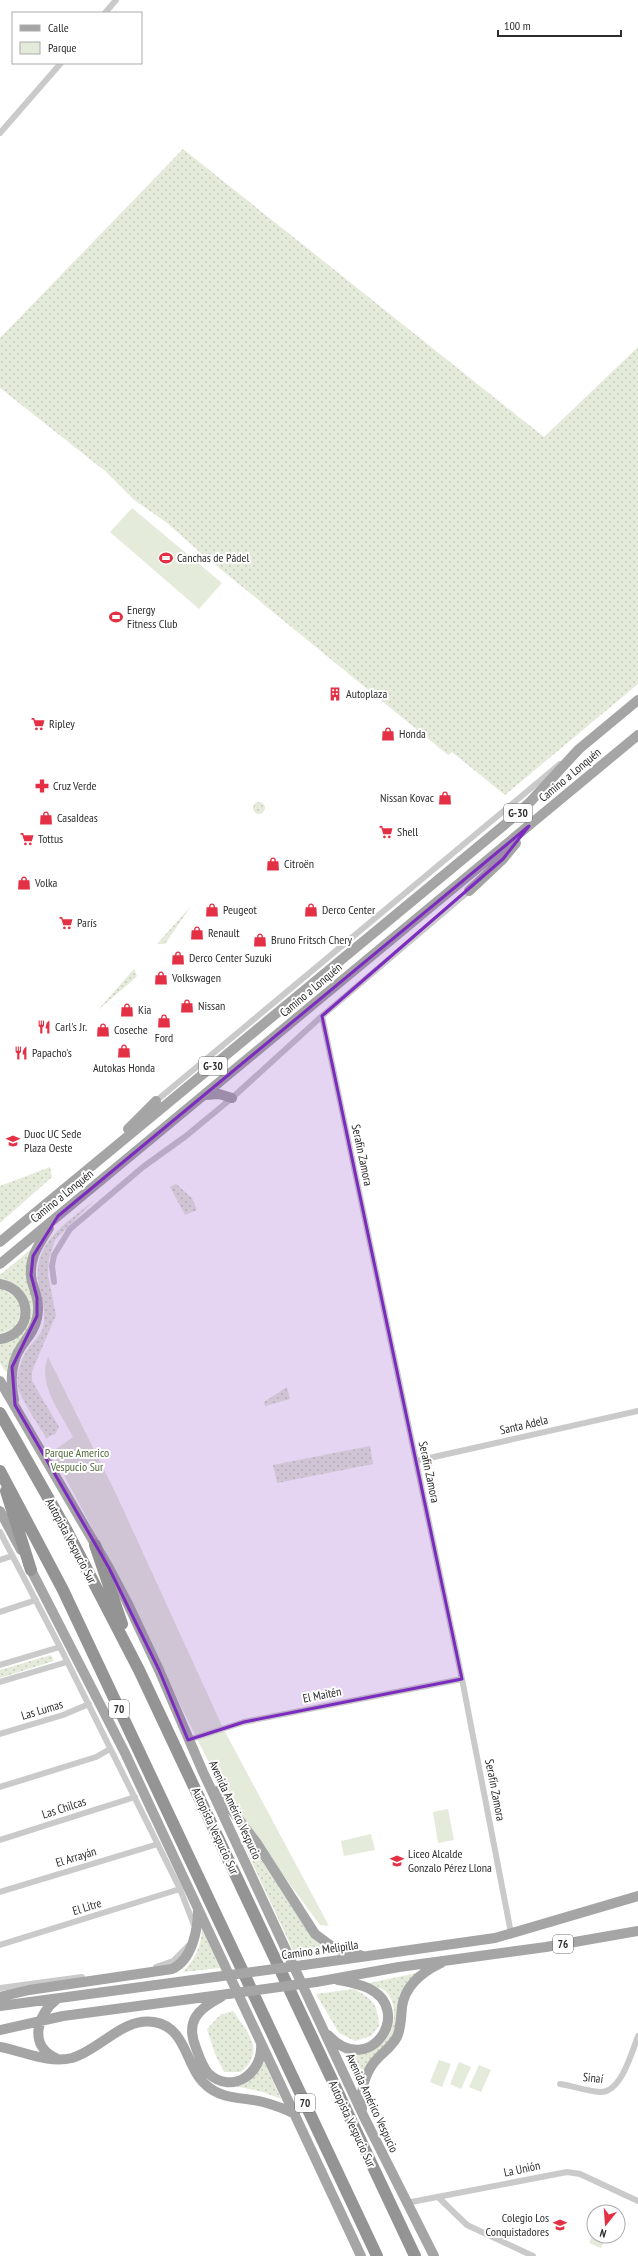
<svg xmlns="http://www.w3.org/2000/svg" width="638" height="2256" font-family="'PT Sans Narrow',sans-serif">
	<defs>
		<pattern id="grass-dots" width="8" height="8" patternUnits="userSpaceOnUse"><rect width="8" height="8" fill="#e4ebdb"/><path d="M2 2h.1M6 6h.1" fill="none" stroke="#c4cabc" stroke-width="1.8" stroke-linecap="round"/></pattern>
	</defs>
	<rect width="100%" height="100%" fill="#fff"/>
	<path fill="url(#grass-dots)" d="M 183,149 L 544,437 L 638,347 L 638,684 L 505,795 L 452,752 L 448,755 L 202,554 L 167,523 L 133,499 L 105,471 L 0,388 L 0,338 Z
		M253 808a6 6 0 1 1 12 0a6 6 0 1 1-12 0Z
		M 191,906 L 165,944 L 157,944 Z
		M 134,969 L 137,976 L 133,980 L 98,1010 Z
		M 50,1167 L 52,1177 L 0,1223 L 0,1186 Z
		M 176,1184 L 192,1198 L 197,1210 L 185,1215 L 170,1187 Z
		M 95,1200 L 55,1240 L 49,1259 L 48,1275 L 56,1315 L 32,1371 L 32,1381 L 59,1427 L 55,1434 L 46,1438 C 40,1427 20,1398 18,1387 C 16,1377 20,1361 26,1352 C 30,1344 41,1336 43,1327 C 47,1310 40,1296 38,1279 C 34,1241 69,1221 95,1200 Z
		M 31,1249 L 29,1258 C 32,1280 40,1308 30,1328 C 22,1345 10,1351 7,1372 L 5,1371 L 0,1363 L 0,1342 L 7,1342 L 29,1305 C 24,1289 17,1282 0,1279 L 0,1275 Z
		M 0,1289 C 12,1293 19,1298 22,1311 C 18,1324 13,1331 0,1333 Z
		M 287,1387 L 290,1399 L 265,1406 L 264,1402 Z
		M 370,1446 L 373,1464 L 277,1483 L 273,1465 Z
		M 51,1655 L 54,1661 L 0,1678 L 0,1670 Z
		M 249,1841 L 304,1926 L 318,1943 L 336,1953 L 297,1959 L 245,1847 Z
		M 202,1929 L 220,1968 L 183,1972 C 195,1959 201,1948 202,1929 Z
		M 417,1973 L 395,2033 L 359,2089 L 342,2050 C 352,2053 360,2054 370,2051 C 392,2045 401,2011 388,1994 C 385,1989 374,1986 369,1983 Z
		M 354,1989 C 373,2000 378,2003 379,2026 L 371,2036 L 355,2041 L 339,2033 L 316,1994 Z
		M 233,2011 C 248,2033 266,2050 241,2072 L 224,2072 L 215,2054 L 207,2029 L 220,2015 Z
		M 263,2059 L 281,2099 L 263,2092 L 226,2084 C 249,2082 254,2082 263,2059 Z"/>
	<path fill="#e4ebdb" d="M 132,508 L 222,583 L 199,609 L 110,532 Z
		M 48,1357 L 117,1496 L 223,1728 L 329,1926 L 320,1925 L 233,1807 L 215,1775 L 103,1549 L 52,1452 L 73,1437 C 61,1413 37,1385 48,1357 Z
		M 448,1809 L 454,1840 L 438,1843 L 433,1812 Z
		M 371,1834 L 375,1850 L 344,1856 L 341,1841 Z
		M 439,2060 L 451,2064 L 442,2087 L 430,2082 Z
		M 459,2062 L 471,2067 L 461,2089 L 450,2084 Z
		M 479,2065 L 491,2070 L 481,2092 L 469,2087 Z
		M 594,2232 L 594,2236 L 606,2236 L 601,2248 L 589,2243 Z"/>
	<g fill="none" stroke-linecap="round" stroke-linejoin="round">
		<path stroke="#cacaca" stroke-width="6" d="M 105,13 L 116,0
			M 0,133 L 61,63
			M 322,1016 L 462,1679 L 511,1933
			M 156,1101 L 560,764
			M 54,1282 L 52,1266 L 54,1255 L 70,1229 L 143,1167 L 186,1136 L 232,1098 L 322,1016 L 469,891
			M 416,1461 L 638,1411
			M 0,1532 L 60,1647 L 180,1889 L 194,1925
			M 0,1560 L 12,1556
			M 0,1612 L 36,1600
			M 0,1665 L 60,1647
			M 0,1682 L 67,1662
			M 0,1734 L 63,1715 L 89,1704
			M 188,1740 L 244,1722 L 462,1679
			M 0,1787 L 96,1757 L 110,1749
			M 0,1840 L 135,1797
			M 0,1892 L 158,1844
			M 0,1945 L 180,1889
			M 156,1967 L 173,1961 L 188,1946
			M 0,1988 L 82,1977
			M 560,2084 C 573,2086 587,2091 600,2092 C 621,2093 632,2052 638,2036
			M 438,2197 L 467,2225 L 533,2256
			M 406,2203 L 567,2172 L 580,2174 L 638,2201"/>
		<path stroke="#a5a5a5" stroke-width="10" d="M 469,891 L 503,859 L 516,843
			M 206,1095 L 219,1094 L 232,1098
			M 128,1129 L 156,1101
			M 0,1242 L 509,821 L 531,801 L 579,749 L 638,700
			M 0,1264 L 638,735
			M 0,1284 C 34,1290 34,1334 0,1339
			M 0,1381 L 109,1568 L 127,1602 L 159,1670 L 203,1772 L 363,2115 L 434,2256
			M 14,1400 C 10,1381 10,1363 21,1347 C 28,1337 35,1329 37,1318 C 40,1304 36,1294 32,1282 C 27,1261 38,1245 49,1228
			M 0,1511 L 21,1550
			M 28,1564 L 125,1753 L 361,2256
			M 217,1791 L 256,1842 L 315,1934 L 334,1948 L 360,1955
			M 304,1965 L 495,1938 L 638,1896
			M 316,1982 L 399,1967 L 546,1947 L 638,1931
			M 0,1997 L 29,1990 L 172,1969 C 192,1960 198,1930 198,1909
			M 221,1997 C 198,2009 185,2021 196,2048 C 199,2056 202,2066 208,2073 C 232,2096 264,2073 261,2043
			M 0,2006 L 215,1977
			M 0,2030 L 63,2016 L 228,1994
			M 328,2035 C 370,2080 415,2010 368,1988 C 359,1984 348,1982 338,1980
			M 0,2047 C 23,2051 48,2064 72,2058 C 100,2050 123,2017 154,2022 C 187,2027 185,2067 206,2085 C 222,2100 244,2097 263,2102 C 274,2105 285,2109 295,2114
			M 56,2058 C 28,2046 37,2014 57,1999
			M 362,2109 C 360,2091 365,2071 378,2058 C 385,2051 392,2046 397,2037 C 401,2028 401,2018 402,2007 C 405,1985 422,1972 441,1963"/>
		<path stroke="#949494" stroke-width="12" d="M 0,1413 L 67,1531 L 139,1670 L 415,2256
			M 0,1471 L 63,1590 L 377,2256
			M 6,1491 L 31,1570
			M 95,1545 L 122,1624"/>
		<path stroke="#a5a5a5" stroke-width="10" d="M 215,1977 L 304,1965
			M 228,1994 L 316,1982"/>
	</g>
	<path fill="#7b2cbf" fill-opacity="0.2" stroke="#7b2cbf" stroke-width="3" stroke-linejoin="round" d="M 529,826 L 503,859 L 322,1016 L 462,1679 L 244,1722 L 188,1740 L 159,1670 L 109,1568 L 15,1405 L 12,1367 L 37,1316 L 37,1298 L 31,1275 L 33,1256 L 58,1216 Z"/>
	<defs>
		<g id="stadium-bare" transform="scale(1.08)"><path d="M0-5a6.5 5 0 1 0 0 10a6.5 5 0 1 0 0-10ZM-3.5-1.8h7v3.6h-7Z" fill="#e33045" stroke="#fff" stroke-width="2.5" paint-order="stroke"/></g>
		<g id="building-bare" transform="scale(1.08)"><path d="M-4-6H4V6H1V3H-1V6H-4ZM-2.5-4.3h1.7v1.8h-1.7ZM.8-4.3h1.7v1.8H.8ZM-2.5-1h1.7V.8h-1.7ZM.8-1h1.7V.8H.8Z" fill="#e33045" stroke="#fff" stroke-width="2.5" paint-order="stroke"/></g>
		<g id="supermarket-bare" transform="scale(1.08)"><path d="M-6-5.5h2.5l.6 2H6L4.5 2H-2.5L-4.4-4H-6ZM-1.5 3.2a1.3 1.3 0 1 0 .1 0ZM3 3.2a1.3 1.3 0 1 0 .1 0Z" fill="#e33045" stroke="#fff" stroke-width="2.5" paint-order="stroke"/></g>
		<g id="shop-bare" transform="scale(1.08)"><path d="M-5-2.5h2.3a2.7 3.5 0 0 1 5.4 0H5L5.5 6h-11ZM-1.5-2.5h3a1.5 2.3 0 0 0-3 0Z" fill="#e33045" stroke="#fff" stroke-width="2.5" paint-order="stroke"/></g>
		<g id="pharmacy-bare" transform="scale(1.08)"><path d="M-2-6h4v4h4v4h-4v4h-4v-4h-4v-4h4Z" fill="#e33045" stroke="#fff" stroke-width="2.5" paint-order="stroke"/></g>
		<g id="restaurant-bare" transform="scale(1.08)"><path d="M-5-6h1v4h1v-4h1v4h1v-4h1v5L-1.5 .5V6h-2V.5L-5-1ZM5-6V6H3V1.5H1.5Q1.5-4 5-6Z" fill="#e33045" stroke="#fff" stroke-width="2.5" paint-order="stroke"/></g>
		<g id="university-bare" transform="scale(1.08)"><path d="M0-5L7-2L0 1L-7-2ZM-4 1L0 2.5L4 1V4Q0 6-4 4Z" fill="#e33045" stroke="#fff" stroke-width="2.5" paint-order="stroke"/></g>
		<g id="school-bare" transform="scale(1.08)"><path d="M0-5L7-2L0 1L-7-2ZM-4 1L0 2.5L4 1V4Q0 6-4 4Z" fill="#e33045" stroke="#fff" stroke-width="2.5" paint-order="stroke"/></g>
	</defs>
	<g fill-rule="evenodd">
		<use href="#stadium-bare" x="166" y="558"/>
		<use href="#stadium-bare" x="116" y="617"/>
		<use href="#building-bare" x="335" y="694"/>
		<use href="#supermarket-bare" x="38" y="724"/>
		<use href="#shop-bare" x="388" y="734"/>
		<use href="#pharmacy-bare" x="42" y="786"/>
		<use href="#shop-bare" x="445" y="798"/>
		<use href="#shop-bare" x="46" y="818"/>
		<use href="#supermarket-bare" x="386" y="832"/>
		<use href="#supermarket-bare" x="27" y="839"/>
		<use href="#shop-bare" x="273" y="864"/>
		<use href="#shop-bare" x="24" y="883"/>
		<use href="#shop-bare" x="212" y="910"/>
		<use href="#shop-bare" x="311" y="910"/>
		<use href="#supermarket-bare" x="66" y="923"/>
		<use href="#shop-bare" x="197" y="933"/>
		<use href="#shop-bare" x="260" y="940"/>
		<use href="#shop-bare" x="178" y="958"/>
		<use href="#shop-bare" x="161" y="978"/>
		<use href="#shop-bare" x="187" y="1006"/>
		<use href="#shop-bare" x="127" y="1010"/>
		<use href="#shop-bare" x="164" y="1021"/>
		<use href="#restaurant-bare" x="44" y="1027"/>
		<use href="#shop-bare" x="103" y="1030"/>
		<use href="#shop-bare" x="124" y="1051"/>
		<use href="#restaurant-bare" x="21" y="1053"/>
		<use href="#university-bare" x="13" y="1141"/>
		<use href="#school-bare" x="397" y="1861"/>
		<use href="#school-bare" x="560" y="2225"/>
	</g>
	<g text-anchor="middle" stroke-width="4" stroke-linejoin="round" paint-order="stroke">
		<g fill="#fff" stroke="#6c6c6c" stroke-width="1">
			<rect x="504" y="804" width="28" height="18" rx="3"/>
			<rect x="199" y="1057" width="28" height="18" rx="3"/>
			<rect x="109" y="1700" width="20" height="18" rx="3"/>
			<rect x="553" y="1935" width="20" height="18" rx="3"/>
			<rect x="295" y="2094" width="20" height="18" rx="3"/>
		</g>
		<g font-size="11" font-weight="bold" fill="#2d2d2d">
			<text x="518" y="817">G-30</text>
			<text x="213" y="1070">G-30</text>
			<text x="119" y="1713">70</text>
			<text x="563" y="1948">76</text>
			<text x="305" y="2107">70</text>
		</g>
		<g font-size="12" fill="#2d2d2d" stroke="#fff" text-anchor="start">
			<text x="177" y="562">Canchas de Pádel</text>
			<text x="127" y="614">Energy<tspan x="127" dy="14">Fitness Club</tspan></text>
			<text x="346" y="698">Autoplaza</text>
			<text x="49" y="728">Ripley</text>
			<text x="399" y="738">Honda</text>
			<text x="53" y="790">Cruz Verde</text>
			<text x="434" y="802" text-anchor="end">Nissan Kovac</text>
			<text x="57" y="822">CasaIdeas</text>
			<text x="397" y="836">Shell</text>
			<text x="38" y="843">Tottus</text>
			<text x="284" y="868">Citroën</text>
			<text x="35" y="887">Volka</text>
			<text x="223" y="914">Peugeot</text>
			<text x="322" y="914">Derco Center</text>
			<text x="77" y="927">París</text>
			<text x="208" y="937">Renault</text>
			<text x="271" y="944">Bruno Fritsch Chery</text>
			<text x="189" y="962">Derco Center Suzuki</text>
			<text x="172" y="982">Volkswagen</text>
			<text x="198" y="1010">Nissan</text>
			<text x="138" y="1014">Kia</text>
			<text x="55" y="1031">Carl's Jr.</text>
			<text x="114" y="1034">Coseche</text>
			<text x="164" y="1042" text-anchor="middle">Ford</text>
			<text x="32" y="1057">Papacho's</text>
			<text x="124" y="1072" text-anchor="middle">Autokas Honda</text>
			<text x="24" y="1138">Duoc UC Sede<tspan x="24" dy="14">Plaza Oeste</tspan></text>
			<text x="408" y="1858">Liceo Alcalde<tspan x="408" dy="14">Gonzalo Pérez Llona</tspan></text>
			<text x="549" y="2222" text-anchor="end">Colegio Los<tspan x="549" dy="14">Conquistadores</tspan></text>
		</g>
		<g font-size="12" fill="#2d2d2d" stroke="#fff">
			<text transform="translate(570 775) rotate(-40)" y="4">Camino a Lonquén</text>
			<text transform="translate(311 990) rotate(-40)" y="4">Camino a Lonquén</text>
			<text transform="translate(362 1155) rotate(78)" y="4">Serafín Zamora</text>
			<text transform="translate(62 1196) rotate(-39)" y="4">Camino a Lonquén</text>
			<text transform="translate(524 1425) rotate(-13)" y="4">Santa Adela</text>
			<text transform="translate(429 1472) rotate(78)" y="4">Serafín Zamora</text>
			<text transform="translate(71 1541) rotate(62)" y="4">Autopista Vespucio Sur</text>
			<text transform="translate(322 1695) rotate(-11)" y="4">El Maitén</text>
			<text transform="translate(42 1710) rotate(-17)" y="4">Las Lumas</text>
			<text transform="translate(495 1790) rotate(79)" y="4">Serafín Zamora</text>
			<text transform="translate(64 1808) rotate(-18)" y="4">Las Chilcas</text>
			<text transform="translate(235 1810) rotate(65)" y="4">Avenida Américo Vespucio</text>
			<text transform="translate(215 1831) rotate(65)" y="4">Autopista Vespucio Sur</text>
			<text transform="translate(76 1857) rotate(-17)" y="4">El Arrayán</text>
			<text transform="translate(87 1907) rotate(-17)" y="4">El Litre</text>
			<text transform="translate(320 1950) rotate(-8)" y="4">Camino a Melipilla</text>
			<text transform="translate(593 2078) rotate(6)" y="4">Sinaí</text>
			<text transform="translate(372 2103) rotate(65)" y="4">Avenida Américo Vespucio</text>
			<text transform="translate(352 2124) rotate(65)" y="4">Autopista Vespucio Sur</text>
			<text transform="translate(522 2169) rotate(-12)" y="4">La Unión</text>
		</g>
		<g font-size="12" fill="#52693b" stroke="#fff">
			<text x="77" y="1457">Parque Americo<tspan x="77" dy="14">Vespucio Sur</tspan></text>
		</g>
	</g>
	<rect x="12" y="12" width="130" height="52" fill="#ffffff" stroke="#ababab"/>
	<rect x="20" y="25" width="20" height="6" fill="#a5a5a5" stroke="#ababab"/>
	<text x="48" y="32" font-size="12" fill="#2d2d2d">Calle</text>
	<rect x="20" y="42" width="20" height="12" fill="#e4ebdb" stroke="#ababab"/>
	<text x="48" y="52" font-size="12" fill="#2d2d2d">Parque</text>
	<g transform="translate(606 2224) rotate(197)"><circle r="19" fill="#ffffff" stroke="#ababab"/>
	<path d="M0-3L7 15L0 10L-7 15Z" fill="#e33045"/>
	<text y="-6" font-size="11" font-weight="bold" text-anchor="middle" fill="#2d2d2d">N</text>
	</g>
	<path d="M498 30v6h123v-6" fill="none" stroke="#2d2d2d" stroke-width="2"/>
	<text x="504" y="30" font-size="12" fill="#2d2d2d" stroke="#ffffff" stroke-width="3" paint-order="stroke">100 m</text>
</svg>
